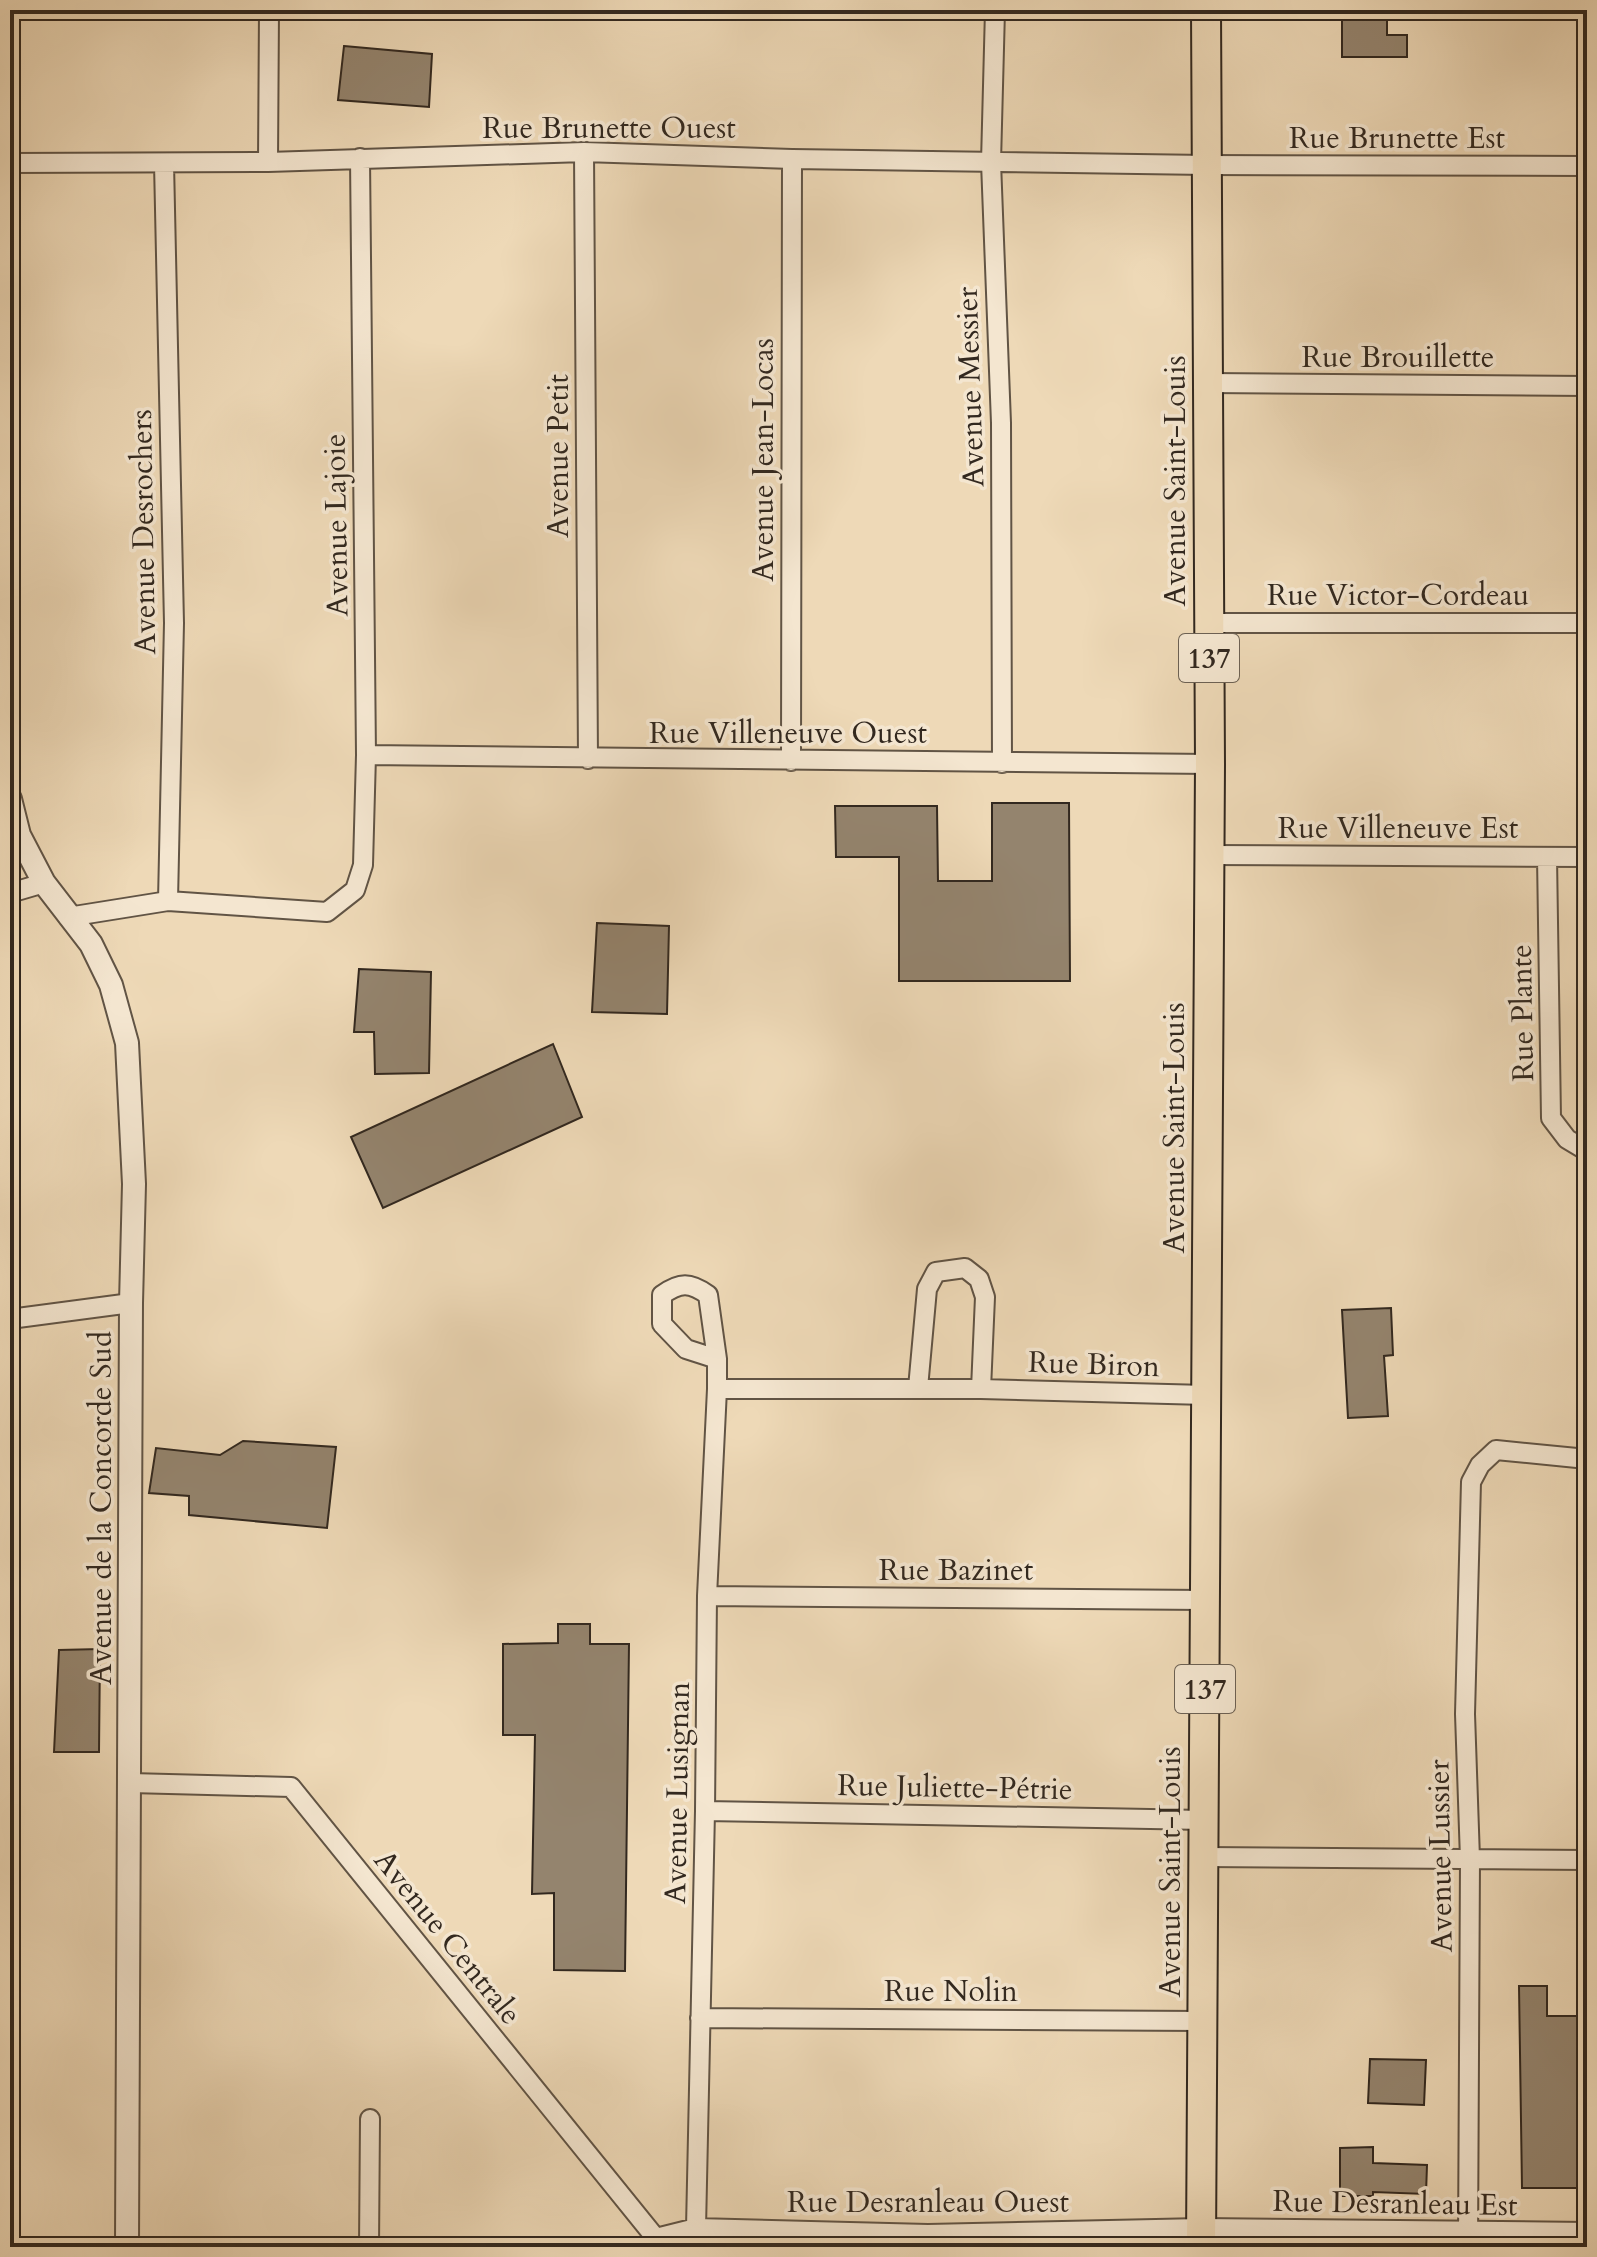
<svg xmlns="http://www.w3.org/2000/svg" width="1597" height="2257" font-family="Cardo,serif">
	<rect width="100%" height="100%" fill="#eed9b7"/>
	<filter id="stains"><feTurbulence type="fractalNoise" baseFrequency=".0025" numOctaves="4"/><feColorMatrix values="0 0 0 0 .2 0 0 0 0 .09 0 0 0 0 .02 0 0 0 .5 -.17"/></filter>
	<radialGradient id="worn" r=".72"><stop offset=".6" stop-color="#630" stop-opacity="0"/><stop offset="1" stop-color="#630" stop-opacity=".3"/></radialGradient>
	<path fill="#94846e" stroke="#32281f" stroke-width="2" d="M 1342,10 L 1387,10 L 1387,35 L 1407,35 L 1407,57 L 1342,57 Z
		M 344,46 L 432,54 L 429,107 L 338,100 Z
		M 992,803 L 1069,803 L 1070,981 L 899,981 L 899,857 L 836,857 L 835,806 L 937,806 L 938,881 L 992,881 Z
		M 597,923 L 669,926 L 667,1014 L 592,1012 Z
		M 359,969 L 431,972 L 429,1073 L 375,1074 L 374,1032 L 354,1032 Z
		M 553,1044 L 582,1117 L 383,1208 L 351,1137 Z
		M 1391,1308 L 1393,1355 L 1384,1356 L 1388,1416 L 1348,1418 L 1342,1310 Z
		M 243,1441 L 336,1447 L 327,1528 L 189,1515 L 189,1496 L 149,1493 L 156,1448 L 220,1455 Z
		M 558,1624 L 590,1624 L 590,1644 L 629,1644 L 625,1971 L 554,1970 L 554,1893 L 532,1894 L 535,1735 L 503,1735 L 503,1644 L 558,1643 Z
		M 100,1649 L 99,1752 L 54,1752 L 59,1650 Z
		M 1519,1986 L 1547,1986 L 1547,2016 L 1580,2016 L 1581,2128 L 1587,2128 L 1587,2188 L 1522,2188 Z
		M 1370,2059 L 1426,2060 L 1424,2105 L 1368,2103 Z
		M 1373,2147 L 1373,2163 L 1427,2165 L 1426,2194 L 1373,2192 L 1373,2196 L 1340,2196 L 1340,2148 Z"/>
	<g fill="none" stroke-linecap="round" stroke-linejoin="round">
		<g stroke="#615445" stroke-width="22">
			<path id="minor" d="M 995,10 L 991,162 L 1001,423 L 1002,763
				M 584,152 L 588,759
				M 268,162 L 269,10
				M 10,163 L 268,162 L 584,152 L 792,159 L 1207,165 L 1587,166
				M 164,163 L 174,623 L 168,901
				M 1209,383 L 1587,386
				M 1209,623 L 1587,623
				M 366,755 L 1210,764
				M 791,761 L 792,159
				M 1209,855 L 1587,857
				M 1547,857 L 1551,1118 L 1567,1139 L 1587,1151
				M 10,893 L 44,883
				M 68,917 L 168,901 L 327,912 L 355,890 L 363,865 L 366,755 L 360,158
				M 10,1319 L 131,1303
				M 918,1388 L 927,1289 L 936,1272 L 965,1268 L 979,1279 L 985,1297 L 981,1389
				M 717,1389 L 981,1389 L 1206,1395
				M 707,1596 L 1205,1600
				M 130,1783 L 291,1787 L 663,2247
				M 705,1811 L 1204,1820
				M 1204,1857 L 1587,1860
				M 700,2018 L 1203,2021
				M 696,2228 L 705,1811 L 707,1596 L 717,1389 L 717,1359 L 708,1295 C 690,1282 680,1282 662,1295 L 662,1324 L 686,1349 L 717,1359
				M 656,2238 L 696,2228 L 928,2234 L 1202,2228 L 1587,2232
				M 369,2247 L 370,2119
				M 1468,2247 L 1470,1859 L 1465,1714 L 1471,1482 L 1480,1465 L 1496,1450 L 1587,1459"/>
		</g>
		<g stroke="#615445" stroke-width="26">
			<path id="tertiary" d="M 10,799 L 19,835 L 44,883 L 91,944 L 111,985 L 127,1043 L 134,1184 L 131,1303 L 127,2247"/>
		</g>
		<g stroke="#32281f" stroke-width="32">
			<path id="primary" d="M 1201,2247 L 1210,764 L 1206,10"/>
		</g>
		<use href="#minor" stroke="#f4e6d0" stroke-width="18"/>
		<use href="#tertiary" stroke="#f4e6d0" stroke-width="22"/>
		<use href="#primary" stroke="#eed9b7" stroke-width="28"/>
	</g>
	<g text-anchor="middle" stroke-width="7" stroke-linejoin="round" paint-order="stroke">
		<g fill="#f4e6d0" stroke="#6c6154" stroke-width="2">
			<rect x="1179" y="634" width="60" height="48" rx="6"/>
			<rect x="1175" y="1665" width="60" height="48" rx="6"/>
		</g>
		<g font-size="28" font-weight="bold" fill="#32281f">
			<text x="1209" y="668">137</text>
			<text x="1205" y="1699">137</text>
		</g>
		<g font-size="30" fill="#32281f" stroke="#f4e6d0">
			<text x="609" y="138">Rue Brunette Ouest</text>
			<text x="1397" y="148">Rue Brunette Est</text>
			<text x="1398" y="367">Rue Brouillette</text>
			<text transform="translate(970 387) rotate(-92)" y="10">Avenue Messier</text>
			<text transform="translate(558 456) rotate(-90)" y="10">Avenue Petit</text>
			<text transform="translate(763 460) rotate(-90)" y="10">Avenue Jean-Locas</text>
			<text transform="translate(1175 481) rotate(-90)" y="10">Avenue Saint-Louis</text>
			<text transform="translate(336 525) rotate(-91)" y="10">Avenue Lajoie</text>
			<text transform="translate(143 532) rotate(-91)" y="10">Avenue Desrochers</text>
			<text x="1398" y="605">Rue Victor-Cordeau</text>
			<text x="788" y="743">Rue Villeneuve Ouest</text>
			<text x="1398" y="838">Rue Villeneuve Est</text>
			<text transform="translate(1522 1013) rotate(-91)" y="10">Rue Plante</text>
			<text transform="translate(1174 1128) rotate(-90)" y="10">Avenue Saint-Louis</text>
			<text transform="translate(1094 1364) rotate(2)" y="10">Rue Biron</text>
			<text transform="translate(101 1508) rotate(-90)" y="10">Avenue de la Concorde Sud</text>
			<text x="956" y="1580">Rue Bazinet</text>
			<text transform="translate(955 1787) rotate(1)" y="10">Rue Juliette-Pétrie</text>
			<text transform="translate(677 1793) rotate(-89)" y="10">Avenue Lusignan</text>
			<text transform="translate(1440 1856) rotate(-91)" y="10">Avenue Lussier</text>
			<text transform="translate(1170 1872) rotate(-90)" y="10">Avenue Saint-Louis</text>
			<text transform="translate(448 1937) rotate(51)" y="10">Avenue Centrale</text>
			<text x="951" y="2001">Rue Nolin</text>
			<text x="928" y="2212">Rue Desranleau Ouest</text>
			<text transform="translate(1395 2203) rotate(1)" y="10">Rue Desranleau Est</text>
		</g>
	</g>
	<rect width="1597" height="2257" fill="none" stroke="#eed9b7" stroke-width="40"/>
	<rect x="12" y="12" width="1573" height="2233" fill="none" stroke="#32281f" stroke-width="4"/>
	<rect x="20" y="20" width="1557" height="2217" fill="none" stroke="#32281f" stroke-width="2"/>
	<rect width="100%" height="100%" filter="url(#stains)"/>
	<rect width="100%" height="100%" fill="url(#worn)"/>
</svg>
